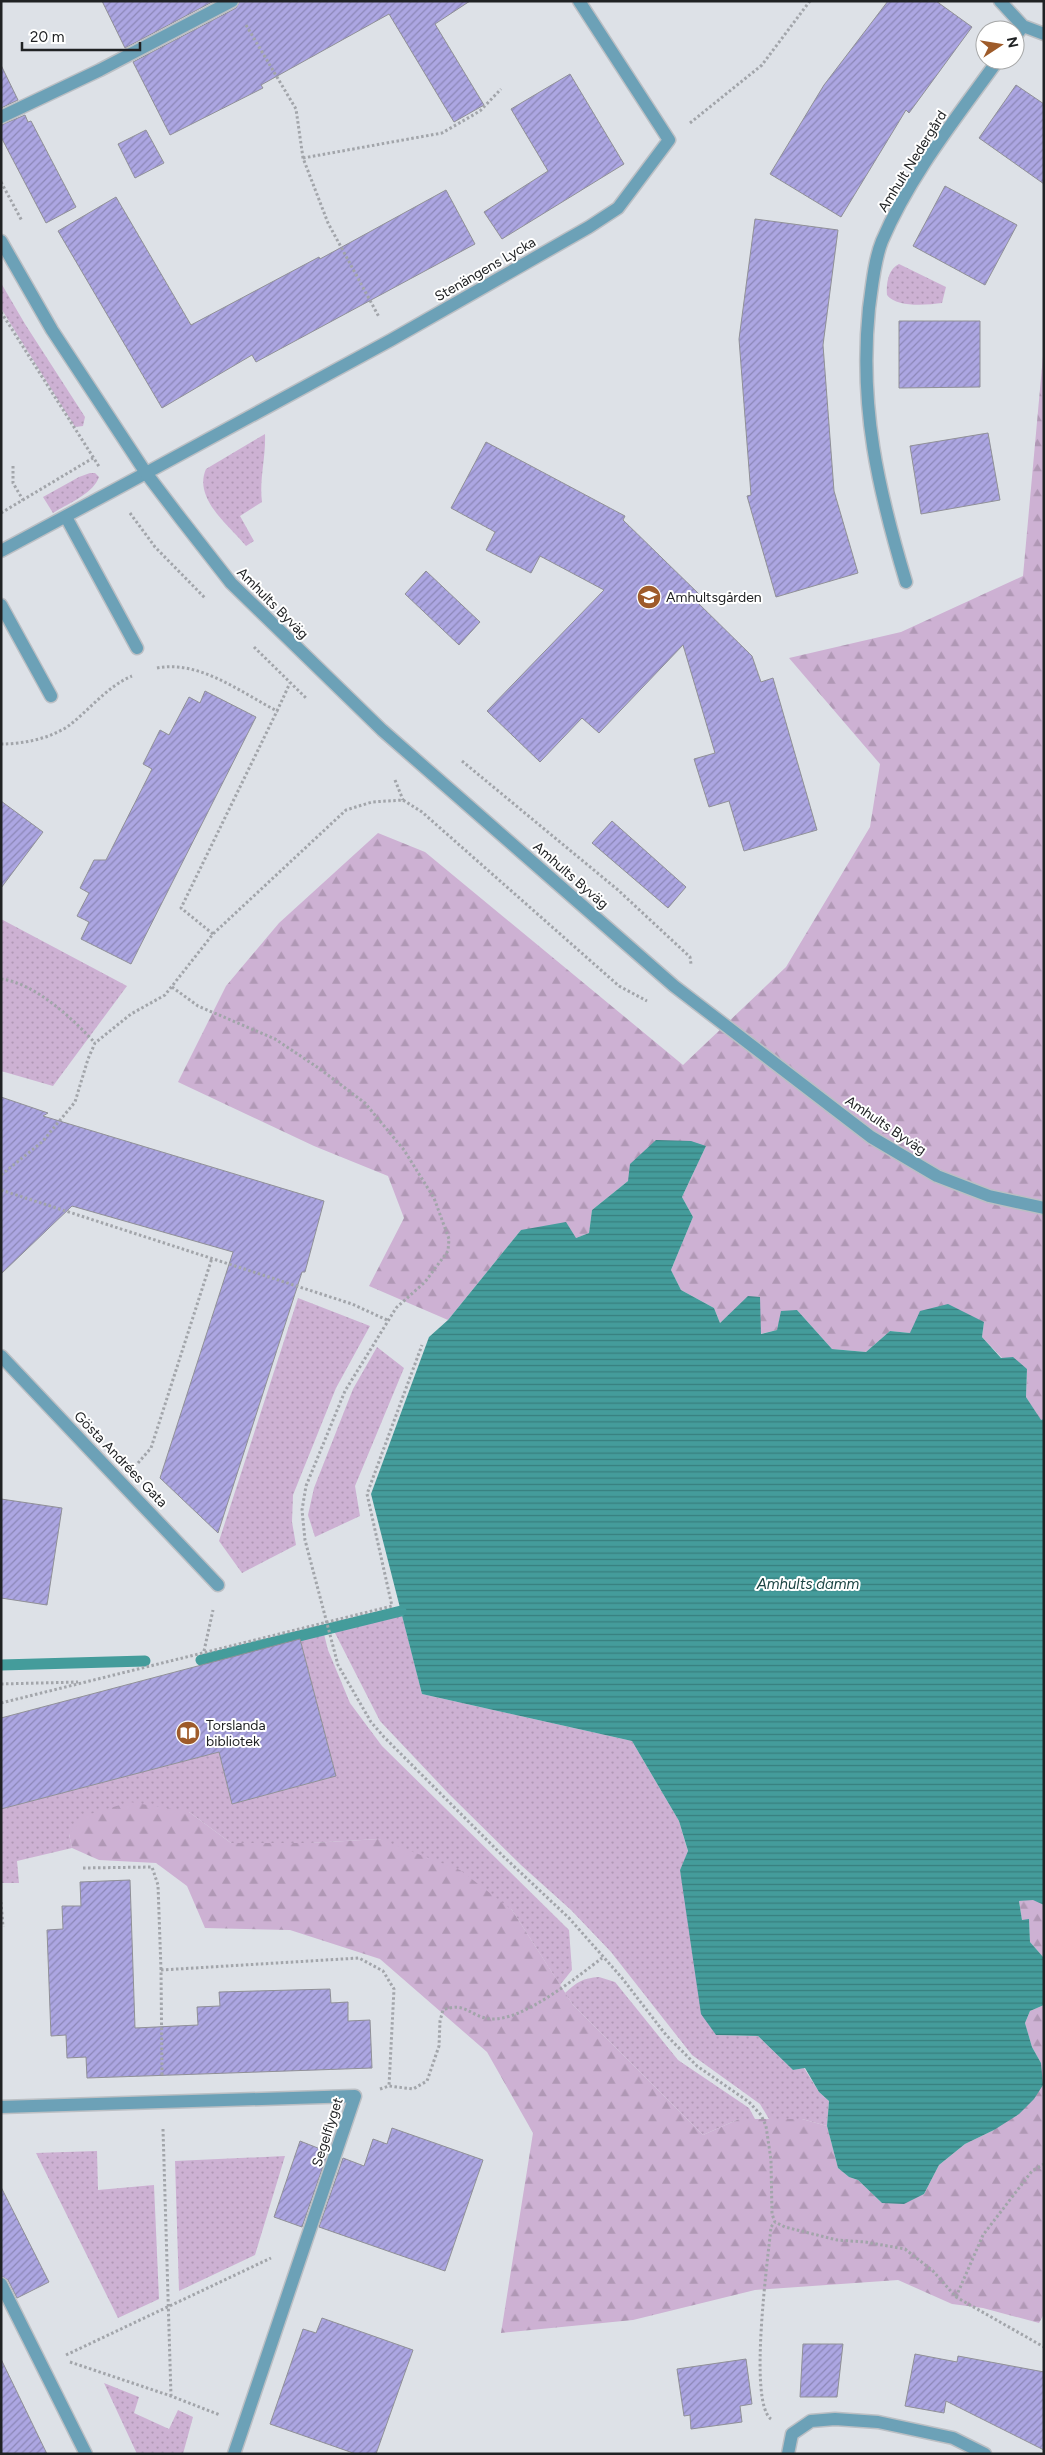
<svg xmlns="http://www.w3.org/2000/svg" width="1045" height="2455" font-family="Figtree,sans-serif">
	<defs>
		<pattern id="grass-dots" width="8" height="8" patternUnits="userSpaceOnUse" patternTransform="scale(1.25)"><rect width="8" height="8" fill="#cdb1d3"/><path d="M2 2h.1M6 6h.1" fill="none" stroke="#b098b5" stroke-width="1.8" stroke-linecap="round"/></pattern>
		<pattern id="forest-firs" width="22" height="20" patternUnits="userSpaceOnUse" patternTransform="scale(1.25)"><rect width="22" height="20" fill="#cdb1d3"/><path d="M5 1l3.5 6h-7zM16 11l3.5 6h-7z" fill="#b098b5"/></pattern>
		<pattern id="water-rules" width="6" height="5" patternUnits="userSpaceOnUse" patternTransform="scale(1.25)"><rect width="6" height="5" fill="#449c9b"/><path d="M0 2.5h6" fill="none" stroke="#387f7e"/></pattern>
		<pattern id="building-hatch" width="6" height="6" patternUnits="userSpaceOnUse" patternTransform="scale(1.25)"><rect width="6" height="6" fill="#aca6e2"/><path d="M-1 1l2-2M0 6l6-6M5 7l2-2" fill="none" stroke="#8c87b7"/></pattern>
	</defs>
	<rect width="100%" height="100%" fill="#dde1e7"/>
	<path fill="url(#grass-dots)" d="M 899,264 L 946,287 L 942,303 C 927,305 897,308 887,295 C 886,284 888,269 899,264 Z
		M 1,283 L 25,324 L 85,417 L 83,426 L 75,427 L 7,318 L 1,308 Z
		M 265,434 C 266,457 259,480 262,502 L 240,516 L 254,541 L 246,546 C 229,525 193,499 206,469 Z
		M 90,473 L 95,473 L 99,477 C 93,494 67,504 53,513 L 43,497 L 79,477 Z
		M 1,919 L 127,986 L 53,1086 L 1,1071 Z
		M 298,1298 L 370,1326 L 336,1388 L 293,1495 L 292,1522 L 296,1545 L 242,1573 L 219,1541 Z
		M 377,1347 L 404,1368 L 355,1486 L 360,1516 L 315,1537 L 308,1515 L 314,1488 L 353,1389 Z
		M 402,1615 L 422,1694 L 632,1741 L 679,1821 L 688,1852 L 680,1870 L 716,2035 L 758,2036 L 793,2070 L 804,2068 L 819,2092 L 829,2101 L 827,2126 L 802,2119 L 769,2119 L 760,2104 L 692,2055 L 611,1952 L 571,1910 L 521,1865 L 449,1794 L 380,1721 L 334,1631 Z
		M 324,1634 L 328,1650 L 350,1703 L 382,1746 L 569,1930 L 572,1970 L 560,1985 L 512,1910 L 379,1839 L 311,1843 L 231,1843 L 189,1812 L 69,1834 L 72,1848 L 17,1861 L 19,1883 L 1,1883 L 1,1809 L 219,1752 L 232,1804 L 336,1776 L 300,1639 Z
		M 599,1977 L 615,1982 L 678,2060 L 749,2108 L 755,2119 L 739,2119 L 703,2135 L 573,2005 L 565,1993 C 577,1982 583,1978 599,1977 Z
		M 97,2151 L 98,2190 L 154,2185 L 159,2299 L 118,2318 L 36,2153 Z
		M 285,2156 L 255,2255 L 179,2291 L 175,2161 Z
		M 104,2383 L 139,2397 L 134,2413 L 169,2429 L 178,2410 L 193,2417 L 183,2454 L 137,2454 Z"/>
	<path fill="url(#forest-firs)" d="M 1044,345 L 1044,1419 L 1041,1421 L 1026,1397 L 1027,1369 L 1002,1358 L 982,1337 L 984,1322 L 910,1333 L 890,1331 L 866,1352 L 832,1349 L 797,1310 L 777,1330 L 760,1334 L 760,1297 L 748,1297 L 720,1323 L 714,1308 L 681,1290 L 671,1270 L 693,1217 L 682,1197 L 706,1146 L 628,1181 L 592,1210 L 589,1233 L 576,1238 L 521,1230 L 448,1320 L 369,1286 L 404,1218 L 388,1176 L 314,1146 L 178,1082 L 226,986 L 279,923 L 378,833 L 425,852 L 683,1065 L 786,967 L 870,827 L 880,764 L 789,658 L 901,632 L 1023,576 Z
		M 130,1802 L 189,1812 L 231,1843 L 311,1843 L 379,1839 L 460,1870 L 512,1910 L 573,2005 L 703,2135 L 739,2119 L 802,2119 L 827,2126 L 838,2168 L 849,2177 L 858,2180 L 882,2203 L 924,2194 L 939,2165 L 965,2144 L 994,2130 L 1041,2063 L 1032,2047 L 1025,2023 L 1030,2011 L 1044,2005 L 1044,2314 L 1039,2323 L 983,2308 L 952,2304 L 898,2280 L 755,2290 L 633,2320 L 501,2333 L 533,2133 L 487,2052 L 380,1959 L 290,1930 L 205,1928 L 187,1886 L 156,1863 L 99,1860 L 72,1848 L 69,1834 L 87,1815 Z
		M 1033,1899 L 1044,1905 L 1044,1958 L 1030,1942 L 1029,1920 L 1022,1920 L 1019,1901 Z"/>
	<path fill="url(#water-rules)" d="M 656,1140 L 691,1141 L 706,1146 L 682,1197 L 693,1217 L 671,1270 L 681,1290 L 714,1308 L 720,1323 L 748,1296 L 760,1297 L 761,1334 L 777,1330 L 781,1311 L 797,1310 L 832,1349 L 866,1352 L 890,1331 L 910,1333 L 920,1311 L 948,1304 L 984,1322 L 982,1337 L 1001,1358 L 1013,1357 L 1027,1369 L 1026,1397 L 1041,1420 L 1044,1419 L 1044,1905 L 1033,1900 L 1019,1901 L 1022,1920 L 1029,1919 L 1030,1942 L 1044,1958 L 1044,2005 L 1030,2011 L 1025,2023 L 1032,2047 L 1041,2063 L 1043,2085 L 1034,2099 L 1019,2114 L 994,2130 L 965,2144 L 939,2165 L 924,2194 L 904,2204 L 882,2203 L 858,2180 L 849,2177 L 838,2168 L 827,2126 L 829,2101 L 819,2092 L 805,2068 L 793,2070 L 758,2036 L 716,2035 L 701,2014 L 680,1870 L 688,1851 L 679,1821 L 632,1741 L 422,1694 L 371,1494 L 429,1337 L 448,1320 L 521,1230 L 566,1222 L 576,1238 L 589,1233 L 592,1210 L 628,1181 L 630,1164 Z"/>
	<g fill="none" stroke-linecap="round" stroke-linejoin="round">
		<path stroke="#449c9b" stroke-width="11" d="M 201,1660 L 401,1611
			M 1,1665 L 145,1661"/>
	</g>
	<path fill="url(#building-hatch)" stroke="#909097" d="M 102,1 L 214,1 L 125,48 Z
		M 240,1 L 470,1 L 435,24 L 484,105 L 454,122 L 389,14 L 261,85 L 263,88 L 170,135 L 133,62 L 236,8 Z
		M 888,1 L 936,1 L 972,27 L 909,113 L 906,110 L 841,217 L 770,174 L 824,85 Z
		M 1,65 L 18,100 L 1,108 Z
		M 570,74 L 624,164 L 502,239 L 484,212 L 548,171 L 511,109 Z
		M 1016,85 L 1044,104 L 1044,184 L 979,138 Z
		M 25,115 L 28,122 L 31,121 L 76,207 L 46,223 L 1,137 L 1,125 Z
		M 146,130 L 164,163 L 135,178 L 118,144 Z
		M 945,186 L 1017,225 L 985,285 L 913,246 Z
		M 446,190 L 475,244 L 256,362 L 252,355 L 162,408 L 58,231 L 116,197 L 191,325 L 319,257 L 320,259 Z
		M 755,219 L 838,230 L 823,345 L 834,491 L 858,573 L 776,597 L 747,496 L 751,495 L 739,339 Z
		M 899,321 L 980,321 L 980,387 L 899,388 Z
		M 988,433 L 1000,500 L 921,514 L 910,446 Z
		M 486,442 L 625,516 L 623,520 L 701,596 L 696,601 L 752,656 L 761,682 L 773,678 L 817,830 L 744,851 L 729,801 L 709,807 L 694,759 L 715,753 L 683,645 L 599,733 L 582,718 L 540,762 L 487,711 L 604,590 L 540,556 L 531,573 L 486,550 L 495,532 L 451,508 Z
		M 426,571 L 480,622 L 459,645 L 405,594 Z
		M 205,691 L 256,717 L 131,964 L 81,939 L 89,922 L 77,916 L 89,893 L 80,888 L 94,860 L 106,860 L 152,769 L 143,764 L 160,730 L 169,735 L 189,697 L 200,703 Z
		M 1,801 L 43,832 L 1,888 Z
		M 612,821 L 686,887 L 668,908 L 592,843 Z
		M 1,1097 L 48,1113 L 43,1116 L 324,1201 L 305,1272 L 302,1272 L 218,1533 L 160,1478 L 233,1252 L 72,1206 L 1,1274 Z
		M 1,1499 L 62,1508 L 47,1605 L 1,1598 Z
		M 300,1639 L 336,1776 L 232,1804 L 219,1752 L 1,1809 L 1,1718 Z
		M 130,1880 L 135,2028 L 198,2025 L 197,2007 L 220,2006 L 219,1992 L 330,1989 L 331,2003 L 348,2002 L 348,2021 L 370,2020 L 372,2068 L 87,2078 L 86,2057 L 67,2058 L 66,2035 L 51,2036 L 47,1930 L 63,1929 L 62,1906 L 81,1906 L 80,1882 Z
		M 392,2128 L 483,2160 L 445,2271 L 319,2227 L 343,2158 L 364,2166 L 373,2139 L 387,2144 Z
		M 300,2141 L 328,2152 L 302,2227 L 274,2217 Z
		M 1,2187 L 49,2282 L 17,2298 L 8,2280 L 1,2276 Z
		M 322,2318 L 413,2350 L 376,2454 L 356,2454 L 270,2424 L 303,2329 L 316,2333 Z
		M 803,2344 L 843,2344 L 837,2397 L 800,2397 Z
		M 915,2354 L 957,2362 L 958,2356 L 1044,2372 L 1044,2450 L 946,2401 L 944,2413 L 905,2406 Z
		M 1,2359 L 47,2454 L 1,2454 Z
		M 746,2359 L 752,2404 L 740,2406 L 742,2422 L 691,2429 L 690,2415 L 684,2416 L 677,2369 Z"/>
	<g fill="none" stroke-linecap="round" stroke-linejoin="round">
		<g stroke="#bbbfc4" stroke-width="15">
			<path id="service" d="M 66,517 L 137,648
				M 1,551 L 146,473
				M 1,605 L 51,696"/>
		</g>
		<g stroke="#bbbfc4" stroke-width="15">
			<path id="minor" d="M 1000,1 L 1023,26 L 1044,34
				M 1015,37 L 1023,26
				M 1,117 L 100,70 L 232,1
				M 1,241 L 52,330 L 146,473 L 181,519 L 231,583 L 382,730 L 674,986 L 871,1137 L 937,1176 L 989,1196 L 1044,1208
				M 146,473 L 391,340 L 589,227 L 618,208 L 669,140 L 579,1
				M 906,582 C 878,489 859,407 869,308 C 872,287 874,261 882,241 C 910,175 957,117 998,60
				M 1,1356 L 218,1585
				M 1,2107 L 355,2096 L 234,2454
				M 1,2284 L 86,2454
				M 788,2454 L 792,2434 L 811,2421 L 835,2419 L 878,2422 L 953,2438 L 985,2454"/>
		</g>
		<path stroke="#a2a5aa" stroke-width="3" stroke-dasharray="2.5 2.5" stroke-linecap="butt" d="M 246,25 L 296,109 L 303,158 L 328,223 L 379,317
			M 690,123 L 762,65 L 810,1
			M 303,158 L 442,133 L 480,111 L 501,89
			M 1,182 L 22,221
			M 1,312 L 100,468
			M 13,466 L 13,483 L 23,500
			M 1,513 L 93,458
			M 130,513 L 155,547 L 205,598
			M 254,647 L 306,698
			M 157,668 C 200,660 240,692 277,711 L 290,683
			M 1,744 C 24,744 53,738 71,724 C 91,708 108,686 132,676
			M 462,761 L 618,890 L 690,957 L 691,964
			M 395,780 L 403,800
			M 213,934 L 181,908 L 277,711
			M 1,979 C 35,983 73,1019 95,1043
			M 172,987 L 198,1006 L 275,1039 L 320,1069 L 365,1103 L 404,1150 L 434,1198 L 449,1239 L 448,1251 L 425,1282 L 396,1308 L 345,1391 L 306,1486 L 302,1510 L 305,1540 L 338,1665 L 371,1722 L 384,1737 L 503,1856 L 569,1918 L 622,1978 L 666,2035 L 697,2066 L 749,2102 L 761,2115 L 766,2126 L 771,2160 L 772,2214 L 775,2222 L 785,2227 L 837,2240 L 865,2242 L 905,2249 L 933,2271 L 956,2297 L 1044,2347
			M 1,1175 L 42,1142 L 75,1102 L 88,1059 L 95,1043 L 131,1014 L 165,995 L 213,934 L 346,810 L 372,802 L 403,800 L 422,812 L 619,986 L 647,1001
			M 1,1190 L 352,1304 L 387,1320
			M 138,1463 L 151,1448 L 212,1258
			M 204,1651 L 213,1610
			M 1,1684 L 78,1682
			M 1,1703 L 392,1606 L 367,1494 L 422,1345
			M 83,1868 L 152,1867 L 158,1885 L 161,1970
			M 1,1902 L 3,1927
			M 162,2075 L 161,1970 L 359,1958 L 383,1971 L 394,1989 L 389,2086
			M 380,2089 L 389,2086 L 413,2089 L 427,2081 L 439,2046 L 440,2021 L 443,2010 C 466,2001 470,2017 491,2019 C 523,2021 577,1977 602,1958
			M 163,2129 L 171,2396
			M 956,2297 L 983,2235 L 1032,2171 L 1044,2164
			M 66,2355 L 271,2258
			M 70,2362 L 171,2396 L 220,2415
			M 771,2419 C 748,2402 768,2259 771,2227 L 775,2222"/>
		<use href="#service" stroke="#6ca1b7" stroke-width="12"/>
		<use href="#minor" stroke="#6ca1b7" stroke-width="12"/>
	</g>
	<defs>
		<g id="school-disc" transform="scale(1.25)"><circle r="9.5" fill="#9e5b2a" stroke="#fff"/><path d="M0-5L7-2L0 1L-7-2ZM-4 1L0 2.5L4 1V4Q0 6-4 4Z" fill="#fff"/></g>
		<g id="library-disc" transform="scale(1.25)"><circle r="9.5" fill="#9e5b2a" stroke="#fff"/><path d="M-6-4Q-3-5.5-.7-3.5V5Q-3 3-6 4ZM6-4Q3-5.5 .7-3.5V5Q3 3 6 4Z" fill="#fff"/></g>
	</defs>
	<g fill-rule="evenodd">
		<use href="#school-disc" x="649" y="597"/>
		<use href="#library-disc" x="188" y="1733"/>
	</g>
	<g text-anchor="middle" stroke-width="4" stroke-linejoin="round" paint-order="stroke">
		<g font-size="14" fill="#202224" stroke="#fff">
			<text transform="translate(912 161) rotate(-58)" y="5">Amhult Nedergård</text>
			<text transform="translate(485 269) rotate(-30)" y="5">Stenängens Lycka</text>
			<text transform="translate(273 603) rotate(45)" y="5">Amhults Byväg</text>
			<text transform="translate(571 875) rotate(41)" y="5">Amhults Byväg</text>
			<text transform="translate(886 1125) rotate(34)" y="5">Amhults Byväg</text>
			<text transform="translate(121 1459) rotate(46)" y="5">Gösta Andrées Gata</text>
			<text transform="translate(327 2132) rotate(-72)" y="5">Segelflyget</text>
		</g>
		<g font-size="14" fill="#202224" stroke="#fff" text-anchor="start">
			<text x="666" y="602">Amhultsgården</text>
			<text x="206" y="1730">Torslanda<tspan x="206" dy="16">bibliotek</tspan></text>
		</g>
		<g font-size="15" font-style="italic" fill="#1b4443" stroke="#fff">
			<text x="808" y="1589">Amhults damm</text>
		</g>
	</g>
	<rect width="1045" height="2455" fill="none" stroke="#202224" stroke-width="5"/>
	<g transform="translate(1000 45) rotate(78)"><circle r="24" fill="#ffffff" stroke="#a6a7a7"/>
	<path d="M0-4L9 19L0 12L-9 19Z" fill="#9e5b2a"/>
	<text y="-8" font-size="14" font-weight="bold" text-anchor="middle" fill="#202224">N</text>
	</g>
	<path d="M22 42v8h118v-8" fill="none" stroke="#202224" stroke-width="2.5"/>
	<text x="30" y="42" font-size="15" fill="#202224" stroke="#ffffff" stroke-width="4" paint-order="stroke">20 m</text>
</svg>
